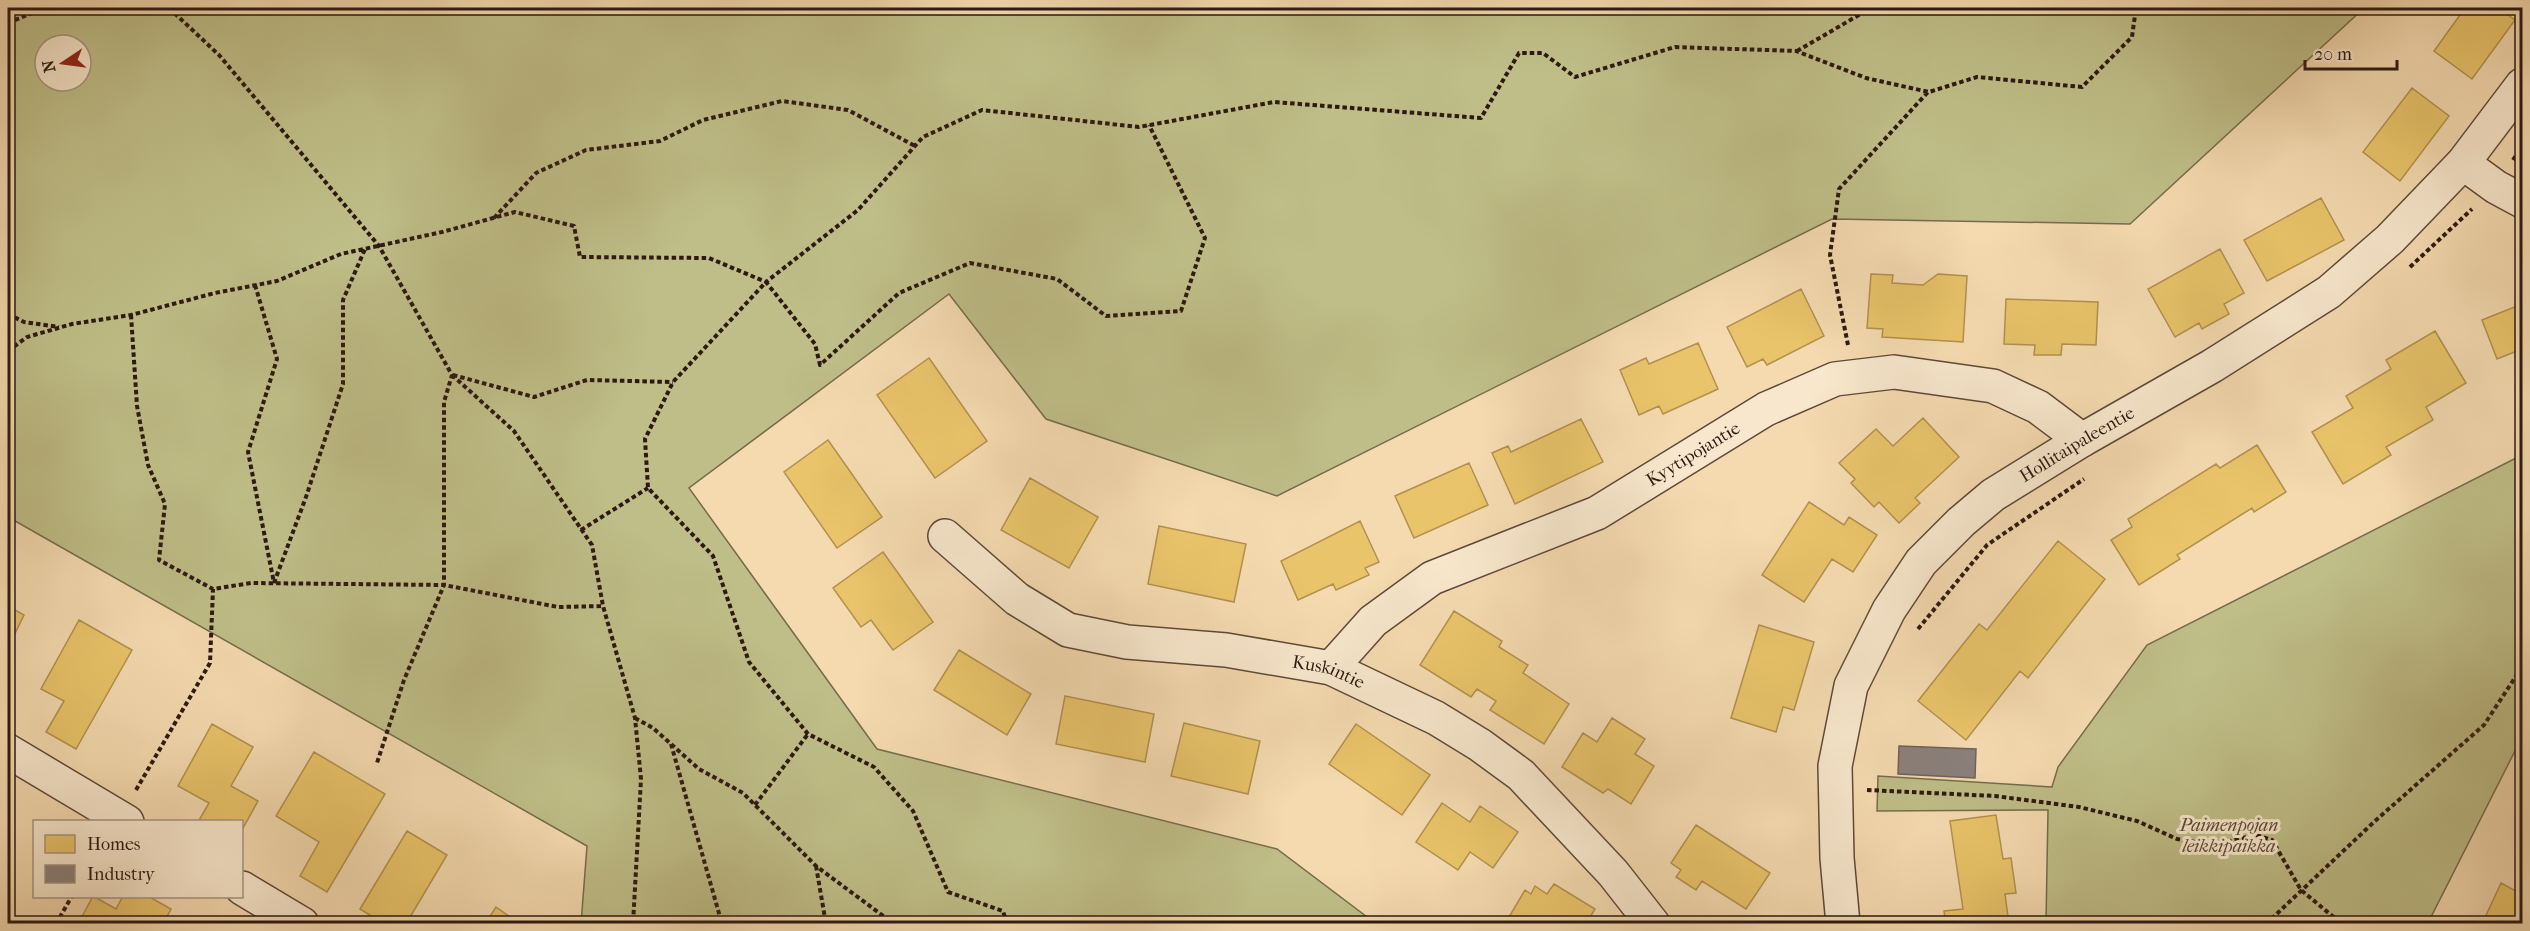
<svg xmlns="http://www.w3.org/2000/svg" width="2530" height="931" font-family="'IM FELL French Canon',serif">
	<rect width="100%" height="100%" fill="#f5dab0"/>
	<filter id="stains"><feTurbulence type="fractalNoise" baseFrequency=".00333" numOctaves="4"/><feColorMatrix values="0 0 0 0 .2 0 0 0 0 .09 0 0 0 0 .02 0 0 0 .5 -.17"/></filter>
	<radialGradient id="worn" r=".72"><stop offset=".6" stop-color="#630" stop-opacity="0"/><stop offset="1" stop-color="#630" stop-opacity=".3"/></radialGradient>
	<path fill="#bfbe88" stroke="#766c4c" stroke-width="1.5" fill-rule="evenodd" d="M 8,8 L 2364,8 L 2130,224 L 1832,219 L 1277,496 L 1046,419 L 949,294 L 689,488 L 877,749 L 1277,849 L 1375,923 L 581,924 L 587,846 L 8,517 ZM 45,45 L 81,45 L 81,81 L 45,81 Z
		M 2522,455 L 2522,737 L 2428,923 L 2046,923 L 2048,810 L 1877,811 L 1878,776 L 2052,787 L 2058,767 L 2147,645 Z"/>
	<path fill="#e9c46a" stroke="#b1914f" stroke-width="1.5" d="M 2465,8 L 2498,8 L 2515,20 L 2472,79 L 2434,51 Z
		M 2412,88 L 2449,116 L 2400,181 L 2363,152 Z
		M 2321,198 L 2344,240 L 2267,281 L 2244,240 Z
		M 2220,249 L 2244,293 L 2224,304 L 2229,314 L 2202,329 L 2199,323 L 2175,337 L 2148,289 Z
		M 1871,274 L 1893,275 L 1892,283 L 1923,285 L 1938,274 L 1967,276 L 1963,342 L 1882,337 L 1883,329 L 1867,328 Z
		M 1801,289 L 1824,336 L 1767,365 L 1763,359 L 1747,367 L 1727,327 Z
		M 2006,299 L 2098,302 L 2096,345 L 2062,344 L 2061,355 L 2034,355 L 2035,345 L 2004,344 Z
		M 2522,304 L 2522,349 L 2497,359 L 2482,320 Z
		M 2435,331 L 2466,383 L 2426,407 L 2433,420 L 2386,447 L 2391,455 L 2343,484 L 2312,432 L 2353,408 L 2346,396 L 2391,369 L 2386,360 Z
		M 1698,343 L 1718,389 L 1663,414 L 1659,406 L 1639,415 L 1620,370 L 1646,358 L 1649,364 Z
		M 929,358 L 987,441 L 935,478 L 877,395 Z
		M 1923,418 L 1959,457 L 1915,498 L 1920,503 L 1899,523 L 1879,502 L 1874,507 L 1851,483 L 1855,479 L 1839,463 L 1876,429 L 1893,446 Z
		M 1581,419 L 1603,462 L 1515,504 L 1492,453 L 1508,446 L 1511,452 Z
		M 828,440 L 882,517 L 837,548 L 784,472 Z
		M 2257,445 L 2286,492 L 2254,512 L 2252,508 L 2177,555 L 2180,559 L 2139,585 L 2111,540 L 2132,527 L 2128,519 L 2216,464 L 2220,468 Z
		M 1469,463 L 1488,505 L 1414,538 L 1395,496 Z
		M 1030,478 L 1098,517 L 1069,568 L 1001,530 Z
		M 1809,502 L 1844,525 L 1849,517 L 1877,535 L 1853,572 L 1832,559 L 1804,602 L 1762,575 Z
		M 1360,521 L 1379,562 L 1365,568 L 1369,575 L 1336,590 L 1333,584 L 1298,600 L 1281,561 Z
		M 1159,526 L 1246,544 L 1234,602 L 1148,584 Z
		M 2058,541 L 2105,579 L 2028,678 L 2020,671 L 1966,740 L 1918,701 L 1979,624 L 1987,630 Z
		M 883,552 L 933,622 L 893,650 L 871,620 L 861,627 L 833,588 Z
		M 8,606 L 24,615 L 8,648 Z
		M 1454,611 L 1502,641 L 1499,647 L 1528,665 L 1523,673 L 1569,704 L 1544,744 L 1490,710 L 1496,701 L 1477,689 L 1471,697 L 1420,665 Z
		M 79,620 L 132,650 L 76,749 L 46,732 L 64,701 L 41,689 Z
		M 1759,625 L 1814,642 L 1794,710 L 1783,707 L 1776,732 L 1731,718 Z
		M 959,650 L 1031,694 L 1007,735 L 934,690 Z
		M 1065,696 L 1154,714 L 1145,762 L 1056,744 Z
		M 1612,718 L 1645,739 L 1635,754 L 1654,766 L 1631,804 L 1608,789 L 1603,793 L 1562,767 L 1583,733 L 1597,742 Z
		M 1184,723 L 1260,741 L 1248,794 L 1171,776 Z
		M 212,724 L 253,747 L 231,786 L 258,801 L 242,830 L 242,822 L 198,822 L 209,803 L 178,786 Z
		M 1356,724 L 1430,775 L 1402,815 L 1329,764 Z
		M 314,752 L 385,794 L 327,892 L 300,876 L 319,842 L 276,816 Z
		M 1442,803 L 1470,822 L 1480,806 L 1518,832 L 1493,868 L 1470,852 L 1458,870 L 1416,842 Z
		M 1996,815 L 2003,859 L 2011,858 L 2016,893 L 2005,894 L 2009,924 L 1946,924 L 1944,911 L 1963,909 L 1950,821 Z
		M 1696,825 L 1770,873 L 1746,909 L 1702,881 L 1696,890 L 1676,877 L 1681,870 L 1671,863 Z
		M 407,831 L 447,855 L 406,924 L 384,924 L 360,909 Z
		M 2501,883 L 2521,894 L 2522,891 L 2522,924 L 2482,924 Z
		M 1554,884 L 1595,909 L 1586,924 L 1519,924 L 1509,917 L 1525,890 L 1531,894 L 1535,886 L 1547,894 Z
		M 93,896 L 116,909 L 123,896 L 148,896 L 171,909 L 163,924 L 78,924 Z
		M 496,907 L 520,924 L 485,924 Z"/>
	<path fill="#8a817c" stroke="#6e625c" stroke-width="1.5" d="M 1899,746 L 1976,749 L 1975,778 L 1898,774 Z"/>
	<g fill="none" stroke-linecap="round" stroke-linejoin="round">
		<g stroke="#5f4939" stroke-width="36">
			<g id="minor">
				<path d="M 2463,163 L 2496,187 L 2522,201"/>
				<path id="s1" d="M 945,536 L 1017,599 L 1068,630 L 1127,642 L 1226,650 L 1331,668 L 1436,718 L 1480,745 L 1521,775 L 1613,873 L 1653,924"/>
				<path id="s2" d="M 1331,668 L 1373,621 L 1432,578 L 1597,513 L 1766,409 L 1835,379 L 1894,372 L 1993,386 L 2038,407 L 2082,440"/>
				<path d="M 8,751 L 127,822"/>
				<path d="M 242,888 L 302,924"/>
				<path id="s3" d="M 1843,924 L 1837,858 L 1835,766 L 1851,686 L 1889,610 L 1921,562 L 1961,522 L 1993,495 L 2082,440 L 2212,366 L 2329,292 L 2390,239 L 2463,163 L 2522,85"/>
			</g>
		</g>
		<path stroke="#2d1911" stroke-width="4" stroke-dasharray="4.5 3" stroke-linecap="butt" d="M 169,8 L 219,55 L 379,246 L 452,375 L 444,402 L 444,585 L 404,680 L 377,763
			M 8,23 L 44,8
			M 1797,51 L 1871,8
			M 2513,160 L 2522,146
			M 494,218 L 536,173 L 586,150 L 660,141 L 703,120 L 782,101 L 848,110 L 915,146
			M 2410,267 L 2472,209
			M 255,285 L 277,359 L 248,452 L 274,583
			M 8,314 L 24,322 L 59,327
			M 131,315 L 137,406 L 148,465 L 165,504 L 159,560 L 213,589 L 251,583 L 444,585 L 558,607 L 603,606
			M 1848,345 L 1830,255 L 1839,189 L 1928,92
			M 8,351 L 27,337 L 72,324 L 131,315 L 215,293 L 277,281 L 341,254 L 442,232 L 515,212 L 574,226 L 580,257 L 709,258 L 766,282 L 858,210 L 923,137 L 982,110 L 1139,127 L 1274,102 L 1481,118 L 1519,53 L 1543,53 L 1575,77 L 1675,47 L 1796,51 L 1866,78 L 1929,92 L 1977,77 L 2082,87 L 2132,37 L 2136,8
			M 452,375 L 514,431 L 592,545 L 603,606 L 635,718 L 641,779 L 633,924
			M 453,375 L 534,397 L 587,380 L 673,382
			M 581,530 L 648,488
			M 274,583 L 306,497 L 343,384 L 343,300 L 365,249
			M 1918,629 L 1987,545 L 2084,479
			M 635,718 L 653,728 L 699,769 L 743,793 L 816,866 L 894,924
			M 671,744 L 722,924
			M 136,790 L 210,663 L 213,589
			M 1867,790 L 1995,796 L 2079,807 L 2137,821 L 2177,839 L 2213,845 L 2256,835 L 2272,840 L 2301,890 L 2342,924
			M 755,805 L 808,734
			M 816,866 L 826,924
			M 56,924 L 72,896
			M 1007,924 L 1003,911 L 948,892 L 913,811 L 874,767 L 808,734 L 749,662 L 713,556 L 648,488 L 645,439 L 673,382 L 766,282 L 815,344 L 820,365 L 899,293 L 970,263 L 1057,279 L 1106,316 L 1181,311 L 1205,238 L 1149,125
			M 2266,924 L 2375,821 L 2484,725 L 2522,667"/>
		<use href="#minor" stroke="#f8e7cc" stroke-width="33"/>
	</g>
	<g text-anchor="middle" stroke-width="6" stroke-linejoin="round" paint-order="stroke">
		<g font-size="18" fill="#2d1911" stroke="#f8e7cc">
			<text dy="6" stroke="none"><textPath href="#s3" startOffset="579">Hollitaipaleentie</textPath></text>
			<text dy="6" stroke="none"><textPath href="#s2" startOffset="426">Kyytipojantie</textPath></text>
			<text dy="6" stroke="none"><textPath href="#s1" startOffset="420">Kuskintie</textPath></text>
		</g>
		<g font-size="18" font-style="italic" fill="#594b35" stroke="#f8e7cc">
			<text x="2229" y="831">Paimenpojan<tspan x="2229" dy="21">leikkipaikka</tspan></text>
		</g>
	</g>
	<rect width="2530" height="931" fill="none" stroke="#f5dab0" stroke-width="30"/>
	<rect x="9" y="9" width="2512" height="913" fill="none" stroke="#2d1911" stroke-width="3"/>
	<rect x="15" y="15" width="2500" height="901" fill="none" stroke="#2d1911" stroke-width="1.5"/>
	<rect x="33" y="820" width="210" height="78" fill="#f8e7cc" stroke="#a79581" stroke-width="1.5"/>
	<rect x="45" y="835" width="30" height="18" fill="#e9c46a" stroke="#a79581" stroke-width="1.5"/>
	<text x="87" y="850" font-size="18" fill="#2d1911">Homes</text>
	<rect x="45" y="865" width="30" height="18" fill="#8a817c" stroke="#a79581" stroke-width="1.5"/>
	<text x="87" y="880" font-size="18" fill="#2d1911">Industry</text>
	<g transform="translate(63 63) rotate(257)"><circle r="28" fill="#f8e7cc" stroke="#a79581" stroke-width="1.5"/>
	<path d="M0-4.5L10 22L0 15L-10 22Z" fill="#8f2418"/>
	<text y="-9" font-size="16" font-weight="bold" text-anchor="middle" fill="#2d1911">N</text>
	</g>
	<path d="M2305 60v9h92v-9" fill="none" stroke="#2d1911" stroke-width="3"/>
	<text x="2314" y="60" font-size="18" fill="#2d1911" stroke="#f8e7cc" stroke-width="4.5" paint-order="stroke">20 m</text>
	<rect width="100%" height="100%" filter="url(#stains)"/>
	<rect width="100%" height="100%" fill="url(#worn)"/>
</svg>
